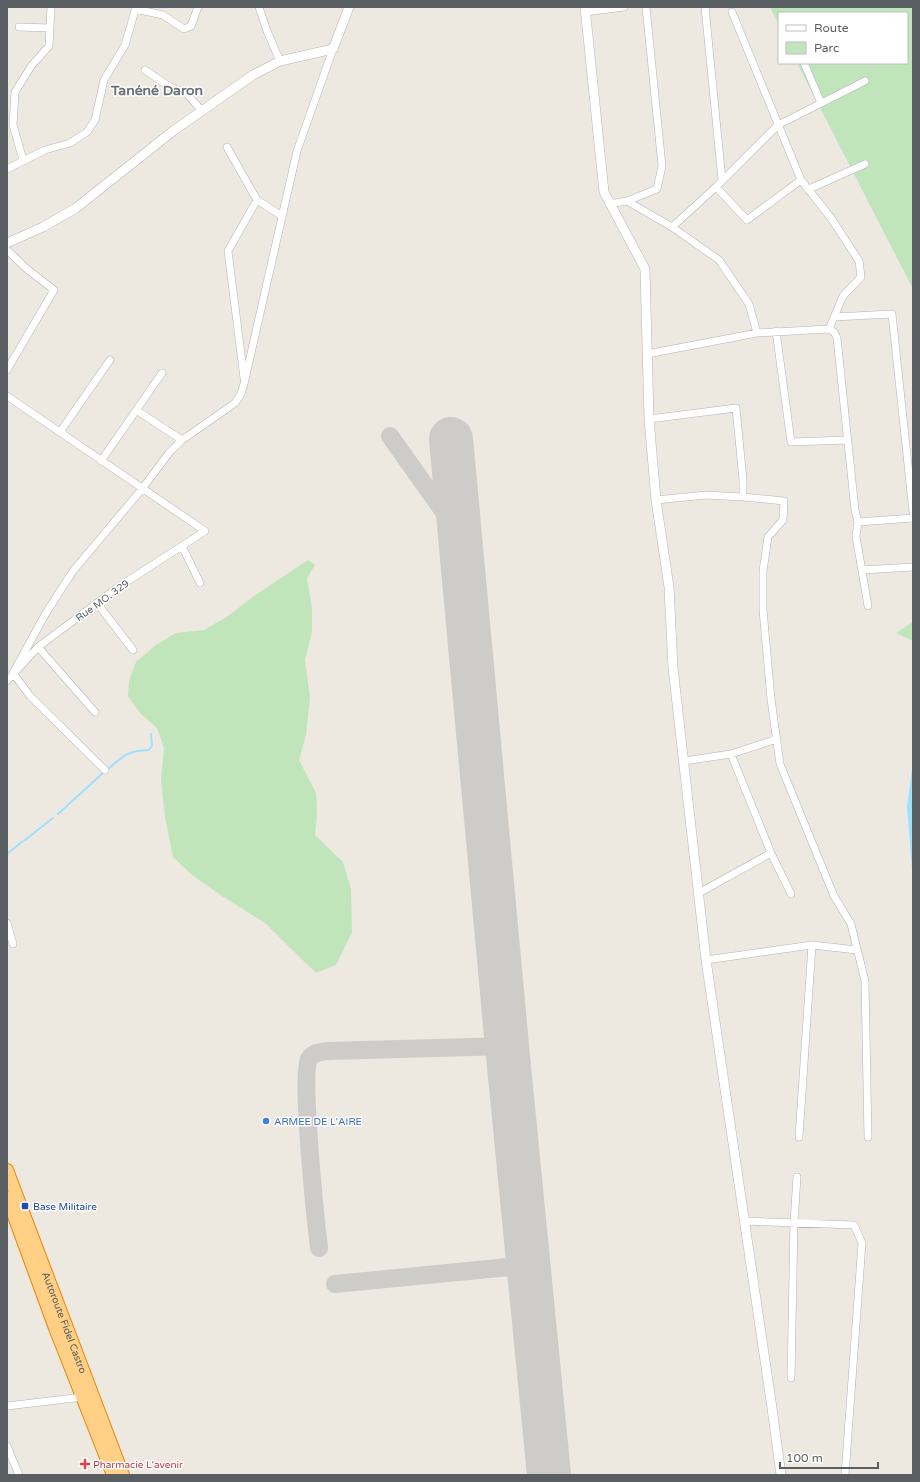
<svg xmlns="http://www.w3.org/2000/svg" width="920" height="1482" font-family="'Varela Round',sans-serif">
	<rect width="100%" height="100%" fill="#ede8e0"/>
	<path fill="#c1e5bb" d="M 770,7 L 913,7 L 913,289 L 797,63 L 907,63 L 907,13 L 779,13 L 779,25 Z
		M 308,560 L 315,565 L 307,578 L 312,609 L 312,632 L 305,660 L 310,698 L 306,735 L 299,760 L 316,793 L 317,814 L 315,835 L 343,862 L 351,889 L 352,932 L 336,965 L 316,973 L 265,923 L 222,896 L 192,875 L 173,857 L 165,817 L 161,779 L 164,748 L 157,728 L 140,713 L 128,696 L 129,681 L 136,662 L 156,645 L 176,633 L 204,630 L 228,616 L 254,596 Z
		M 913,622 L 913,641 L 896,633 Z"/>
	<path fill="#9ee1ff" d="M 913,763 L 913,882 L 907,806 Z"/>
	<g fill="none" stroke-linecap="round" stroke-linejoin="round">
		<path stroke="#9ee1ff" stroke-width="2" d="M 108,769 C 124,755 127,751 149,750 L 152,746 L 151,734
			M 58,814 L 104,772
			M 25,840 L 53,818
			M 7,854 L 23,841"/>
		<path stroke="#ceccc9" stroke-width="18" d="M 390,436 L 451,522 L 455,529 L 461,547
			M 319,1248 C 316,1223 300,1072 309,1059 C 313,1052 321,1052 328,1051 L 507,1046
			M 335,1284 L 529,1265"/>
		<path stroke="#ceccc9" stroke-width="44" d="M 451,439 L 507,1046 L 549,1475"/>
		<g stroke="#b1b5b9" stroke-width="8">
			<path id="street" d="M 259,7 L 267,31 L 280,61
				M 705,7 L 722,180
				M 135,9 L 163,15 L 184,29 L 191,26 L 198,7
				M 585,12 L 624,7
				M 732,12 L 801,180 L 831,218 L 859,261 L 861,277 L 843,296 L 829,329
				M 19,27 L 50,28
				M 804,63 L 821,103
				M 145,70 L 170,87 L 187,94 L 202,111
				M 227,147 L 257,200 L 282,216
				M 23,160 L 13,125 L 15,92 L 32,65 L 49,46 L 51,7
				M 7,169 L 45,150 L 70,143 L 87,132 L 95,120 L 104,80 L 125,45 L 136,7
				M 716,187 L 747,220 L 801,180
				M 809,189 L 865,164
				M 627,201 L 657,189 L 662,166 L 646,7
				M 609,204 L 627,201 L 672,227 L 719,260 L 749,304 L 757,333
				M 672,227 L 716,187 L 778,125 L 865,81
				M 7,250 L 27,269 L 54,290 L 7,370
				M 834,317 L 892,314 L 913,512
				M 776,331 L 791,442 L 847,440
				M 647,354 L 757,333 L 829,329 L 834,332 L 837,338 L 855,510 L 858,522 L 856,536 L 868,606
				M 244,378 L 228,251 L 257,200
				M 7,396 L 205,531 L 117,588 L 38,647 L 7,681
				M 136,410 L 182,440
				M 649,419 L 736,408 L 743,480 L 743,497
				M 60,432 L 110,360
				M 101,461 L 162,373
				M 656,500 L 706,495 L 743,497 L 784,501 L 783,520 L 768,537 L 763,571 L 763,610 L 771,699 L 780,764 L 834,896 L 851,924 L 865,981 L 868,1137
				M 858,522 L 913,518
				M 182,546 L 200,583
				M 862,570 L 913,567
				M 97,603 L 133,650
				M 38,647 L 95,712
				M 731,754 L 771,853 L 791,894
				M 684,761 L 731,754 L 777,739
				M 105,770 L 30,696 L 13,673 L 46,613 L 73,571 L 142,489 L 169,453 L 182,440 L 235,403 L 241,394 L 244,384 L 297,151 L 333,49
				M 697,894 L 771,853
				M 7,923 L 13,944
				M 706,960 L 812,945
				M 799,1137 L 812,945 L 857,950
				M 744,1221 L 854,1225 L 862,1243 L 845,1475
				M 791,1378 L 794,1222 L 797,1177
				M 7,1406 L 83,1397
				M 7,1446 L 19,1475"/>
		</g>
		<g stroke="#b2b7bc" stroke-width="10">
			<path id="secondary" d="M 585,7 L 604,192 L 645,269 L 649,419 L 656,500 L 669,587 L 673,668 L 706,960 L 772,1408 L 781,1475
				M 7,243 L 43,227 L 76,208 L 173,131 L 253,75 L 280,61 L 333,49 L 349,7"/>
		</g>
		<g stroke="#ed8400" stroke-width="14">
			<g id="highway">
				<path id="s1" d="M 7,1170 L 123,1475"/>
				<path d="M 7,1197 L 55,1328 L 113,1475"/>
			</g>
		</g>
		<use href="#street" stroke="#fff" stroke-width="7"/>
		<use href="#secondary" stroke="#fff" stroke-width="9"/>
		<use href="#highway" stroke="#ffd085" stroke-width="12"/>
	</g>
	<circle fill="#3f7fe0" stroke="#fff" stroke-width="1.5" cx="266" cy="1121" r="4"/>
	<rect fill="#1a4fb4" stroke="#fff" stroke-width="1.5" x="21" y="1202" width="8" height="8" rx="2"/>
	<path fill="#e0444e" stroke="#fff" stroke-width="1.5" d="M83 1458h4v4h4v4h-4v4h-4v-4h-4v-4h4z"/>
	<g text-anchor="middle" stroke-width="3" stroke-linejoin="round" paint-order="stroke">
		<g font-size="10" fill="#595e62" stroke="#fff">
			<text transform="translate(102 600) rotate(-36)" y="4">Rue MO. 329</text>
			<text dy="4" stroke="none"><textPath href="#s1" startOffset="163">Autoroute Fidel Castro</textPath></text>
		</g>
		<g font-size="10" fill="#366cbe" stroke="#fff" text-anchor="start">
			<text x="274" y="1125">ARMEE DE L'AIRE</text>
		</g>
		<g font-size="10" fill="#164399" stroke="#fff" text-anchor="start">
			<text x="33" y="1210">Base Militaire</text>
		</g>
		<g font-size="10" fill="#be3a42" stroke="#fff" text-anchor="start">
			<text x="93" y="1468">Pharmacie L'avenir</text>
		</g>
		<g font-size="14" font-weight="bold" fill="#6a7074" stroke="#fff">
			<text x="157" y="95">Tanéné Daron</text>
		</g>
	</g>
	<rect width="920" height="1482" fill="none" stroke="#595e62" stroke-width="16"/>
	<rect x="778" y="12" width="130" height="52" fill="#ffffff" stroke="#bdbfc0"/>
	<rect x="786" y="25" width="20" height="6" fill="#ffffff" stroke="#bdbfc0"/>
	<text x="814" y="32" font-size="12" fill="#595e62">Route</text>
	<rect x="786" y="42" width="20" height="12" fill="#c1e5bb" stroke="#bdbfc0"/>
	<text x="814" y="52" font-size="12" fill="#595e62">Parc</text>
	<path d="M780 1462v6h98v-6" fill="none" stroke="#595e62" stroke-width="2"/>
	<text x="786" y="1462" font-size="12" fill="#595e62" stroke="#ffffff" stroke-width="3" paint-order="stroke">100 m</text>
</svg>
